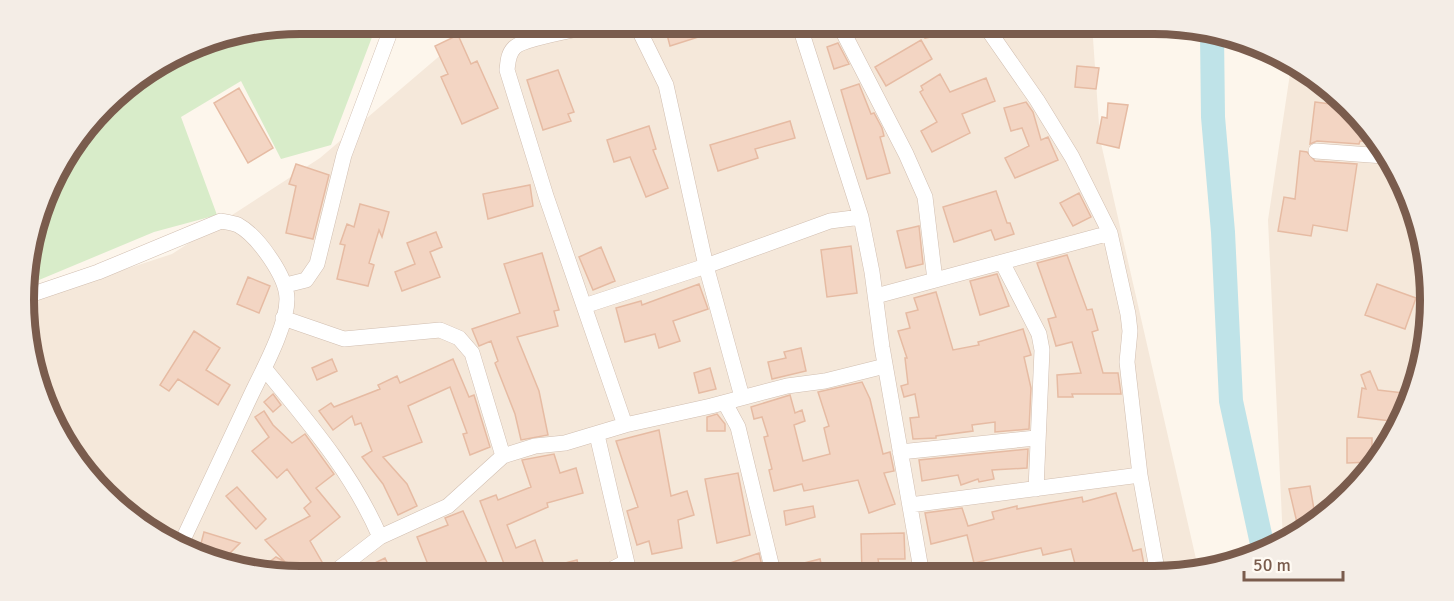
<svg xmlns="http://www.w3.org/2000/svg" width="1454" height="601" font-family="Signika,sans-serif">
	<rect width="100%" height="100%" fill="#fdf6ec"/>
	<path fill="#f5e8da" d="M 477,24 L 1092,24 L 1100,139 L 1199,572 L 1190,575 L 301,577 L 212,562 L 132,520 L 70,454 L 29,355 L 28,301 L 172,254 L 320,158 Z
		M 1291,67 L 1336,92 L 1401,178 L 1429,282 L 1415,389 L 1384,454 L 1336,509 L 1283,541 L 1268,220 Z"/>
	<path fill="#d8ecc9" d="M 301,24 L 377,24 L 331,145 L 281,159 L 241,81 L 181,117 L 217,215 L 154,232 L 27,285 L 26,264 L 61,163 L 118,92 L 211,39 Z"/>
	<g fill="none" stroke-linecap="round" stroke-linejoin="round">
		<path stroke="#bfe3e8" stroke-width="24" d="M 1212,34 L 1213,117 L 1223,232 L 1231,401 L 1264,553"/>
	</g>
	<path fill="#f3d5c3" stroke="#e6bba3" stroke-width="1.5" d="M 675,24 L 733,24 L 733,26 L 670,46 L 665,27 Z
		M 922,24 L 949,24 L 951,33 L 925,38 Z
		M 458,35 L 471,64 L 477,61 L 498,108 L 462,124 L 441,77 L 448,74 L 435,46 Z
		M 921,40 L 932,59 L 886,86 L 875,67 Z
		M 838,43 L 849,64 L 834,69 L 827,47 Z
		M 1077,66 L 1099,68 L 1096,89 L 1075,87 Z
		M 558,70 L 574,112 L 568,114 L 571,121 L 543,130 L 527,80 Z
		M 940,74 L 950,92 L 986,78 L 995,101 L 962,114 L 970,133 L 932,152 L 921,131 L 937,122 L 920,92 L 923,90 L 921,86 Z
		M 859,84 L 871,114 L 874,113 L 882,128 L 884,136 L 880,137 L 890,173 L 867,179 L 841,90 Z
		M 239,88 L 273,148 L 248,163 L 214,103 Z
		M 1026,102 L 1033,112 L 1041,140 L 1048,137 L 1058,160 L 1015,178 L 1005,158 L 1029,146 L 1022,128 L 1011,131 L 1004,108 Z
		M 1315,102 L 1346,106 L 1373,141 L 1360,141 L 1359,144 L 1317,141 L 1310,144 Z
		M 1108,103 L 1128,105 L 1119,148 L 1097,143 L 1102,117 L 1107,118 Z
		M 790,121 L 795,138 L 755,149 L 758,158 L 718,171 L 710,145 Z
		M 649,126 L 656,149 L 653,150 L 668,188 L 646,197 L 630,157 L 614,162 L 607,140 Z
		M 1300,151 L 1307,152 L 1315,161 L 1357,164 L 1347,231 L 1313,225 L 1311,236 L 1278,231 L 1284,197 L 1295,199 Z
		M 296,164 L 329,175 L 313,239 L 286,233 L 296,186 L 289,184 Z
		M 530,185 L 533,206 L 488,219 L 483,194 Z
		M 996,191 L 1007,223 L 1010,223 L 1014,234 L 995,240 L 991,230 L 954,242 L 943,207 Z
		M 1079,193 L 1091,217 L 1073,226 L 1060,203 Z
		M 360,204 L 389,212 L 382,237 L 379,230 L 369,263 L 374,265 L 368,286 L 337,279 L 345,245 L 340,244 L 347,224 L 354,227 Z
		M 919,226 L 923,264 L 906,268 L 897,231 Z
		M 436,232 L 442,247 L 430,252 L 440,277 L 402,291 L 395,272 L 415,264 L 407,243 Z
		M 851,246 L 857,293 L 827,297 L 821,250 Z
		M 601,247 L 615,281 L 593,290 L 579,257 Z
		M 542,253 L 559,310 L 554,311 L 558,326 L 517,337 L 539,391 L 548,435 L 521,440 L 515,414 L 495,363 L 498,361 L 491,341 L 479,346 L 472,329 L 520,313 L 504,264 Z
		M 1067,255 L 1087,310 L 1092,309 L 1098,330 L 1092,332 L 1103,373 L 1118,373 L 1121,394 L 1072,394 L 1073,397 L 1058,397 L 1057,375 L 1081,373 L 1072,342 L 1056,346 L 1048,319 L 1056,317 L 1037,263 Z
		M 1424,264 L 1429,282 L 1428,297 L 1417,294 Z
		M 997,274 L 1009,306 L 980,315 L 970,281 Z
		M 248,277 L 270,286 L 259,313 L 237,304 Z
		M 699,284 L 708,309 L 673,321 L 680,341 L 659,348 L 655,334 L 625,342 L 616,308 L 641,301 L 642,305 Z
		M 1377,284 L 1416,298 L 1405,329 L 1365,315 Z
		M 936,292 L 953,350 L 979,345 L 978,342 L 1023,329 L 1031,355 L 1024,357 L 1031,388 L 1029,429 L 995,432 L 995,422 L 972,425 L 973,431 L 936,436 L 936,438 L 913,439 L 910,418 L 919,417 L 915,394 L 904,397 L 901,386 L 908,384 L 905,358 L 907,358 L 898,331 L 910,328 L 906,313 L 918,310 L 914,298 Z
		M 194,331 L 220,348 L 206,370 L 230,385 L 218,405 L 178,379 L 169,391 L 160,385 Z
		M 801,348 L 806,371 L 772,379 L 768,362 L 786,358 L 784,352 Z
		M 332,359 L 337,371 L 317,380 L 312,368 Z
		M 453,359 L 469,397 L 474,395 L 490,447 L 470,455 L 463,434 L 467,433 L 450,387 L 408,406 L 422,442 L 383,457 L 407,484 L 417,506 L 398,515 L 383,484 L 362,457 L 372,451 L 361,423 L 355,425 L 352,416 L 333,430 L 319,411 L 331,403 L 334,407 L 380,389 L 378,385 L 397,376 L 400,383 Z
		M 710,368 L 716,389 L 699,393 L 694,373 Z
		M 1370,371 L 1378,390 L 1413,394 L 1399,422 L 1358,417 L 1362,388 L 1366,389 L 1361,375 Z
		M 862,382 L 870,399 L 883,454 L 890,452 L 894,471 L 884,473 L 895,504 L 869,513 L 858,480 L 804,491 L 802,484 L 774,491 L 769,470 L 772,469 L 764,437 L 768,436 L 762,417 L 754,419 L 751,407 L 790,395 L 795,413 L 802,410 L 805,421 L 794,425 L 803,461 L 830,454 L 824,428 L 829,426 L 818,392 Z
		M 273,394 L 281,405 L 273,412 L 264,402 Z
		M 264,411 L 273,425 L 292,443 L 305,434 L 334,474 L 316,488 L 340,517 L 310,541 L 322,562 L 304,571 L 315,577 L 259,570 L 276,557 L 285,562 L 265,540 L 310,516 L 304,508 L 311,502 L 287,469 L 277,478 L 252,451 L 269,437 L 255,417 Z
		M 717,414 L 725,424 L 725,431 L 707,431 L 707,417 Z
		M 659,430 L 671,496 L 687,491 L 694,515 L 678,520 L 682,548 L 652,554 L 649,541 L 637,545 L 627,511 L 638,507 L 616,441 Z
		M 1347,438 L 1372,438 L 1372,462 L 1347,463 Z
		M 1028,449 L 1027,468 L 992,470 L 994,479 L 979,482 L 978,479 L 961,485 L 958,475 L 922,481 L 919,460 Z
		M 554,454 L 560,473 L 576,468 L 583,493 L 547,503 L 548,507 L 507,525 L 516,548 L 535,540 L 548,576 L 433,577 L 417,537 L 448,525 L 445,518 L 463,511 L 492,574 L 506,569 L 480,501 L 496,495 L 498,500 L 531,487 L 522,460 Z
		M 738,473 L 750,535 L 717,543 L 705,479 Z
		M 1310,486 L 1316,521 L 1299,531 L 1289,489 Z
		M 237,487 L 266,519 L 256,529 L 226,496 Z
		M 1116,493 L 1133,551 L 1141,549 L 1145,570 L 1124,575 L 1078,575 L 1071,549 L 1043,555 L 1041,548 L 974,563 L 967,535 L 931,544 L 925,513 L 962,508 L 968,526 L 994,519 L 992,512 L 1017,506 L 1017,509 L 1082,497 L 1083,502 Z
		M 813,506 L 815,517 L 786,525 L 784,511 Z
		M 204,532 L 240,543 L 220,563 L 205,559 L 198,555 Z
		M 904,533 L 905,559 L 878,559 L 881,575 L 862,575 L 861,534 Z
		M 759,553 L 763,571 L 759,572 L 760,576 L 693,576 Z
		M 385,558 L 394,577 L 346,577 Z
		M 820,559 L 824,576 L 790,576 L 788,567 Z
		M 577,560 L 580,573 L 569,576 L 565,563 Z"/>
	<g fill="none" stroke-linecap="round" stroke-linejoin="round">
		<g stroke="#d1beb0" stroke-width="16">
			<path id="street" d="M 601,24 C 586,28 522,38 514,48 C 508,54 508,62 507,70 L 546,196 L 625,425
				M 636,24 L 666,85 L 706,266 L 742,397
				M 799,24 L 861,217 L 872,272 L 882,347 L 922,575
				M 839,24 L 906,154 L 925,197 L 935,280
				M 984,24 L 1037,100 L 1072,157 L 1110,233 L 1128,314 L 1130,331 L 1127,362 L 1140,475 L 1158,575
				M 1316,151 L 1384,156
				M 1002,262 L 1039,334 L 1042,350 L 1036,489
				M 286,285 L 306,280 L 317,264 L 344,155 L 393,24
				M 27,296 L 98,272 L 221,221 C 226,222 233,223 238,225 C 258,236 287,277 287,299 C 287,326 264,368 252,393 C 228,444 204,495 180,546
				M 876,296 L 1110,233
				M 584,306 L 706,266 L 830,221 L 861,217
				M 283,318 L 344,339 L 440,330 L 459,338 L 472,353 L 503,456
				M 264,368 C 308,422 352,472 380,537
				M 725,403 L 738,427 L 774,576
				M 597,435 L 630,576
				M 900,452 L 1036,438
				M 910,505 L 1140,475
				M 599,576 L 626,562
				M 328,577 L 380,537 L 448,506 L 503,456 L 535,446 L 565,443 L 625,425 L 711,406 L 787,386 L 825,381 L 885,366"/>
		</g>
		<use href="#street" stroke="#fff" stroke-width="15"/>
	</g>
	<path d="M0 0H1454V601H0ZM300 34H1154A266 266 0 0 1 1420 300V300A266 266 0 0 1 1154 566H300A266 266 0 0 1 34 300V300A266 266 0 0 1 300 34Z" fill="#f4ede6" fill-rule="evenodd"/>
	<path fill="none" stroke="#7a5c4d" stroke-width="8" d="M300 34H1154A266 266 0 0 1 1420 300V300A266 266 0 0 1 1154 566H300A266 266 0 0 1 34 300V300A266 266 0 0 1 300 34Z"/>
	<path d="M1244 571v9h99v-9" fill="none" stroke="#7a5c4d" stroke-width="3"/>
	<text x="1253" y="571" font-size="18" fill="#7a5c4d" stroke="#fffaf3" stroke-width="4.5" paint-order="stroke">50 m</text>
</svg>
